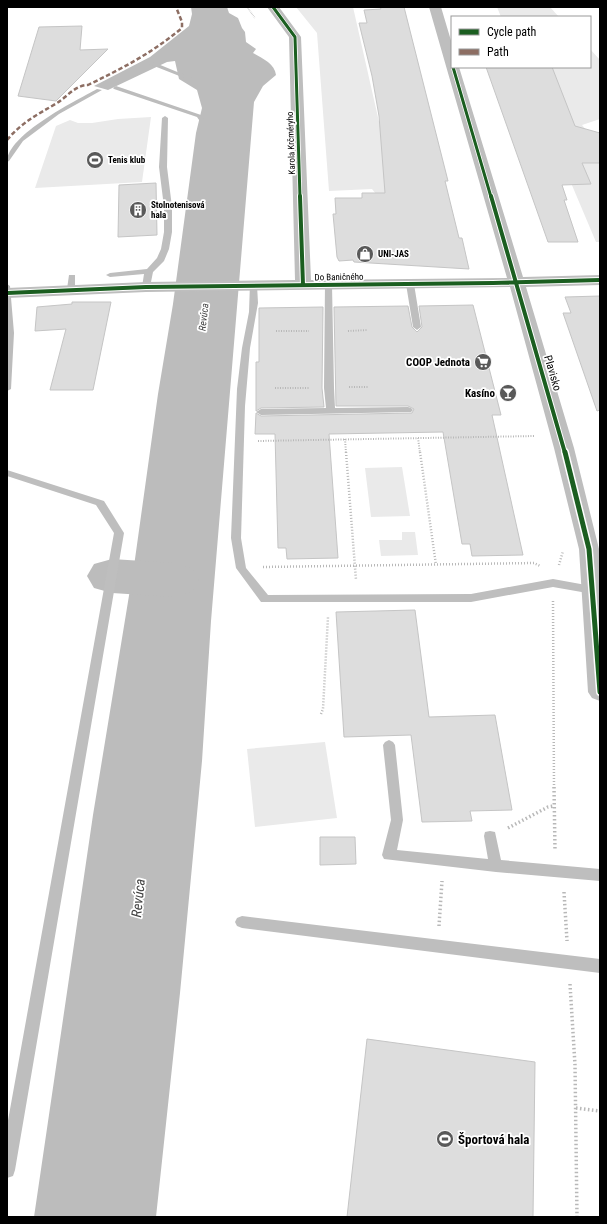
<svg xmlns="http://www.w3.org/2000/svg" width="607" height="1224" font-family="'Roboto Condensed',sans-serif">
	<rect width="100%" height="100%" fill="#fff"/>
	<path fill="#eaeaea" d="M 296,7 L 353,7 L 403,228 L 372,189 L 329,191 L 317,33 Z
		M 497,7 L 550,7 L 559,17 L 501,17 Z
		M 590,49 L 600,60 L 600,119 L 582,125 L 600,147 L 600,242 L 596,242 L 522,67 L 590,67 Z
		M 151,117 L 142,182 L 35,188 L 56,126 L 70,120 L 78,123 L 92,123 L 118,119 Z
		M 402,467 L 410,516 L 371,517 L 365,468 Z
		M 402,532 L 415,532 L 418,555 L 381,556 L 379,540 L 402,540 Z
		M 325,742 L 337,818 L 255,827 L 247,749 Z"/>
	<path fill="#bcbcbc" d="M 191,7 L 227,7 L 229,13 L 238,18 L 242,28 L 245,32 L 246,42 L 256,49 L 253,53 C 262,58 275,64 276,75 L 263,86 L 254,102 L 211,621 L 202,761 L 180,993 L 156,1217 L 34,1217 L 93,815 L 135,559 L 158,394 L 173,304 L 196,133 L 202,108 L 197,90 L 179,79 L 175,61 L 167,62 L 108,90 L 94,86 L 150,57 L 189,26 L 192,14 Z"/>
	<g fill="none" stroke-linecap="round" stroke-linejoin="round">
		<path fill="#bcbcbc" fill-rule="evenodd" d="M 149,62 L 153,62 L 192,78 L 187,79 L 149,64 Z
			M 116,86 L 201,115 L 209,126 L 204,127 L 197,117 L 114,89 L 113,88 Z
			M 97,89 L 102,90 L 59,114 L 23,141 L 9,161 L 7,162 C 7,135 75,101 97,89 Z
			M 7,284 L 10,286 L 14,333 L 11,389 L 7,391 Z"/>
		<path fill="#bcbcbc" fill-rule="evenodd" d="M 112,559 L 174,563 L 192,568 L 199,580 L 192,592 L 174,597 L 112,593 L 94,588 L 87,576 L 94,564 Z"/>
	</g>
	<path fill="#ddd" stroke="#c5c5c5" d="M 380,7 L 404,7 L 448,181 L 445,181 L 459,238 L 462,238 L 469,269 L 354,262 L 353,260 L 339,261 L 337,257 L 333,214 L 336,214 L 335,198 L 362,198 L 362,193 L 385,193 L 379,116 L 372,76 L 359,23 L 367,23 L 364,10 L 381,9 Z
		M 82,26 L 80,50 L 108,49 L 56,101 L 18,96 L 39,27 Z
		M 486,67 L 552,67 L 575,126 L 600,133 L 600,163 L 582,163 L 591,184 L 562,185 L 567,200 L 564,200 L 578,242 L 548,242 Z
		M 156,183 L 157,235 L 118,237 L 119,185 Z
		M 600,296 L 600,410 L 597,411 L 563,313 L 571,313 L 565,297 Z
		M 72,302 L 111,302 L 93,390 L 50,390 L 66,329 L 35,331 L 37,307 L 72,304 Z
		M 473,305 L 501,415 L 492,415 L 523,555 L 472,556 L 470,544 L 462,544 L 443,432 L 329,434 L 338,558 L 287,559 L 286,548 L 278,548 L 275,434 L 255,434 L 256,413 L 261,416 L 412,413 L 414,409 L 408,406 L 336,406 L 334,307 L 408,306 L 412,327 L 417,332 L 422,327 L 419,306 Z
		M 323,307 L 322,388 L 324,407 L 261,408 L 256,411 L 256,362 L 259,362 L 259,308 Z
		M 415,610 L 429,717 L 495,715 L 512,810 L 470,811 L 472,821 L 422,822 L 411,735 L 344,737 L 336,612 Z
		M 320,837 L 355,837 L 356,864 L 320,865 Z
		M 367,1039 L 535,1062 L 533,1217 L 347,1217 Z"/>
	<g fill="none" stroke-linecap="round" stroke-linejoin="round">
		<path stroke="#b8b8b8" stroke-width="1.5" stroke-dasharray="0.5 1" stroke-linecap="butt" d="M 247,7 L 255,18"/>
		<path stroke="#b8b8b8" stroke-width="2" stroke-dasharray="1 1.5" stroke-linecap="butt" d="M 276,331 L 309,331
			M 348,331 L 368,330
			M 349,387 L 369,387
			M 275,388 L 310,388
			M 418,438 L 420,453
			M 345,439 L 346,453
			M 258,441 L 535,436"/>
		<path stroke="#b8b8b8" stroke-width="2.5" stroke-dasharray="1 2" stroke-linecap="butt" d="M 346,452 L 356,580
			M 420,452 L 436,565
			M 559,565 L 563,551
			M 263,567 L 534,563 L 540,566
			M 553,601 L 554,788
			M 321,714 L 323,709 L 328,617"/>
		<path stroke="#b8b8b8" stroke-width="3.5" stroke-dasharray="1.5 2.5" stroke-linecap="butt" d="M 554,787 L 555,850
			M 508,828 L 548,807 L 554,806
			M 564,892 L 567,941
			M 439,926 L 442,881
			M 570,984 L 575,1065 L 577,1217
			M 576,1108 L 600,1111"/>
		<path fill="#bebebe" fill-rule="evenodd" d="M 165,116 L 168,118 L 167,167 L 172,207 L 172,232 L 169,249 L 164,261 L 153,272 L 150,287 L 146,289 L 142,287 L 144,274 L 110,277 L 106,275 L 110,273 L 147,269 L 157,258 L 161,249 L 164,232 L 164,207 L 159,167 L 162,118 Z
			M 69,275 L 75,275 L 75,289 L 71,291 L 67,289 Z
			M 407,282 L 410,282 L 414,284 L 421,327 L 417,330 L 413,327 L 406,284 Z
			M 250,283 L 253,283 L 257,285 L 258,303 L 250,348 L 245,406 L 241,538 L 246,568 L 268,595 L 471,594 L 553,579 L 597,587 L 598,590 L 597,593 L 593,594 L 553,587 L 471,602 L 261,602 L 236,568 L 231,538 L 237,389 L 242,348 L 249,312 Z
			M 325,283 L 328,283 L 332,285 L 334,388 L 335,408 L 408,407 L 411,408 L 413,410 L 411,412 L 261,415 L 256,412 L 261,409 L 326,408 L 324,388 Z
			M 7,470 L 104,501 L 124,533 L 15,1170 L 13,1176 L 7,1178 L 7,1126 L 114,533 L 96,505 L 7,476 Z
			M 389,740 L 393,742 L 395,745 L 403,820 L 397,850 L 488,859 L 484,836 L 485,832 L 490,831 L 495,832 L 501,860 L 600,869 L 600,881 L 496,872 L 384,859 L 382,855 L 391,820 L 383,745 L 385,742 Z
			M 242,916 L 600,959 L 600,973 L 242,928 L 237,926 L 235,922 L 237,918 Z"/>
		<path fill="#bebebe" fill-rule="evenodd" d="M 267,7 L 279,7 L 301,37 L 311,280 L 507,278 L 429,7 L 441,7 L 452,44 L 452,67 L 459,67 L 523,277 L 600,275 L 600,285 L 526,287 L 574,448 L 599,549 L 600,701 L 592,698 L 588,692 L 579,549 L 554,448 L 510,287 L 146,292 L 7,298 L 7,288 L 146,282 L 295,280 L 289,37 Z"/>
		<path stroke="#8d6e63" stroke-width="2.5" stroke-dasharray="4.5 2.5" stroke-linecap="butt" d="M 7,140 C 22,122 37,115 57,103 C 67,97 75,85 88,85 C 123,68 152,53 182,28 L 182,22 L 176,7"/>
		<g stroke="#fff" stroke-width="4.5">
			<path id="cycleway-far2" d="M 273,7 L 295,37 L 300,197
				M 453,67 L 491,197"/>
		</g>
		<g stroke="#fff" stroke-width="6">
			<path id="cycleway-far1" d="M 300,196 L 303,285
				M 491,196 L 565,453
				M 7,293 L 146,287 L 493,283 L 600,280"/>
		</g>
		<g stroke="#fff" stroke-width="8">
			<path id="cycleway" d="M 565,452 L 589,549 L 600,692"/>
		</g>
		<use href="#cycleway-far2" stroke="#1b5e20" stroke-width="3"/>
		<use href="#cycleway-far1" stroke="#1b5e20" stroke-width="4"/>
		<use href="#cycleway" stroke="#1b5e20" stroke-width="5"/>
	</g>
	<defs>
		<g id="stadium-disc" transform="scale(0.9)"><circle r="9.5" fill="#595959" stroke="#fff"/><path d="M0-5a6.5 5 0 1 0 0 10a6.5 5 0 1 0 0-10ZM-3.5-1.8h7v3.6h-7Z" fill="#fff"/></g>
		<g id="building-disc" transform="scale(0.9)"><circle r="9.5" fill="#595959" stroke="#fff"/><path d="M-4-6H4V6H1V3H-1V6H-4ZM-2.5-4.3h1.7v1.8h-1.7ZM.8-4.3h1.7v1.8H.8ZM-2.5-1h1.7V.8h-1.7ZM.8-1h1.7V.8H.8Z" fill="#fff"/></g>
		<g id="shop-disc" transform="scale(0.9)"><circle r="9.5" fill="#595959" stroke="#fff"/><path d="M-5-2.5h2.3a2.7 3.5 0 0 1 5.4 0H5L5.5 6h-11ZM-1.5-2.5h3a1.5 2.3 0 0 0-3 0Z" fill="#fff"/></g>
		<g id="supermarket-disc" transform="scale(0.9)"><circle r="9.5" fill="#595959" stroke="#fff"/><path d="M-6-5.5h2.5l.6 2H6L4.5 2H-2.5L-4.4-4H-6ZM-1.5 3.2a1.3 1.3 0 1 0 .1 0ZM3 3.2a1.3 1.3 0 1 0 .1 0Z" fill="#fff"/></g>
		<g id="bar-disc" transform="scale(0.9)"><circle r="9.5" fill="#595959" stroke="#fff"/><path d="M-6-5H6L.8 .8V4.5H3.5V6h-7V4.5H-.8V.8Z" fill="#fff"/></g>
	</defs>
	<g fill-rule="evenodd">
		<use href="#stadium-disc" x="95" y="160"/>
		<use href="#building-disc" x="138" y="210"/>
		<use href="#shop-disc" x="365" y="254"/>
		<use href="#supermarket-disc" x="483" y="362"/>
		<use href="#bar-disc" x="508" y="393"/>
		<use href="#stadium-disc" x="445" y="1139"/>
	</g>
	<g text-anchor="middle" stroke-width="3.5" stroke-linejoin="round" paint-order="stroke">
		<g font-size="9" fill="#000" stroke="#fff">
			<text transform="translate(291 143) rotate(-92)" y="3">Karola Krčméryho</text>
			<text transform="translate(339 277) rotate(-1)" y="3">Do Baničného</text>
		</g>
		<g font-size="9" font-weight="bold" fill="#000" stroke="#fff" text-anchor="start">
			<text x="108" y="163">Tenis klub</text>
			<text x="151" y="208">Stolnotenisová<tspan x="151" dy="10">hala</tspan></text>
			<text x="378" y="257">UNI-JAS</text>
		</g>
		<g font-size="10" font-style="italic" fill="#414141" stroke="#fff">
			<text transform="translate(203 317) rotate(-84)" y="4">Revúca</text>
		</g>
		<g font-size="11" font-weight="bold" fill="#000" stroke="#fff" text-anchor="end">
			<text x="470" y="366">COOP Jednota</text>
			<text x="495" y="397">Kasíno</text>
		</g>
		<g font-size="11" fill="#000" stroke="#fff">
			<text transform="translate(553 373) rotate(74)" y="4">Plavisko</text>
		</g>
		<g font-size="13" font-weight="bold" fill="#000" stroke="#fff" text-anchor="start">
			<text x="458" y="1144">Športová hala</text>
		</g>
		<g font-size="14" font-style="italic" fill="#414141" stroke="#fff">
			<text transform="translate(138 898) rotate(-84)" y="5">Revúca</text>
		</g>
	</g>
	<rect width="607" height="1224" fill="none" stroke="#000000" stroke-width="16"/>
	<rect x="451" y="16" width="140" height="52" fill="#ffffff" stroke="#999999"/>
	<rect x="459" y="29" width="20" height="6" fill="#1b5e20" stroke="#999999"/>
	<text x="487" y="36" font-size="12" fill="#000000">Cycle path</text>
	<rect x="459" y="49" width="20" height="6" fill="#8d6e63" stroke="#999999"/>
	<text x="487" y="56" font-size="12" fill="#000000">Path</text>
</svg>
